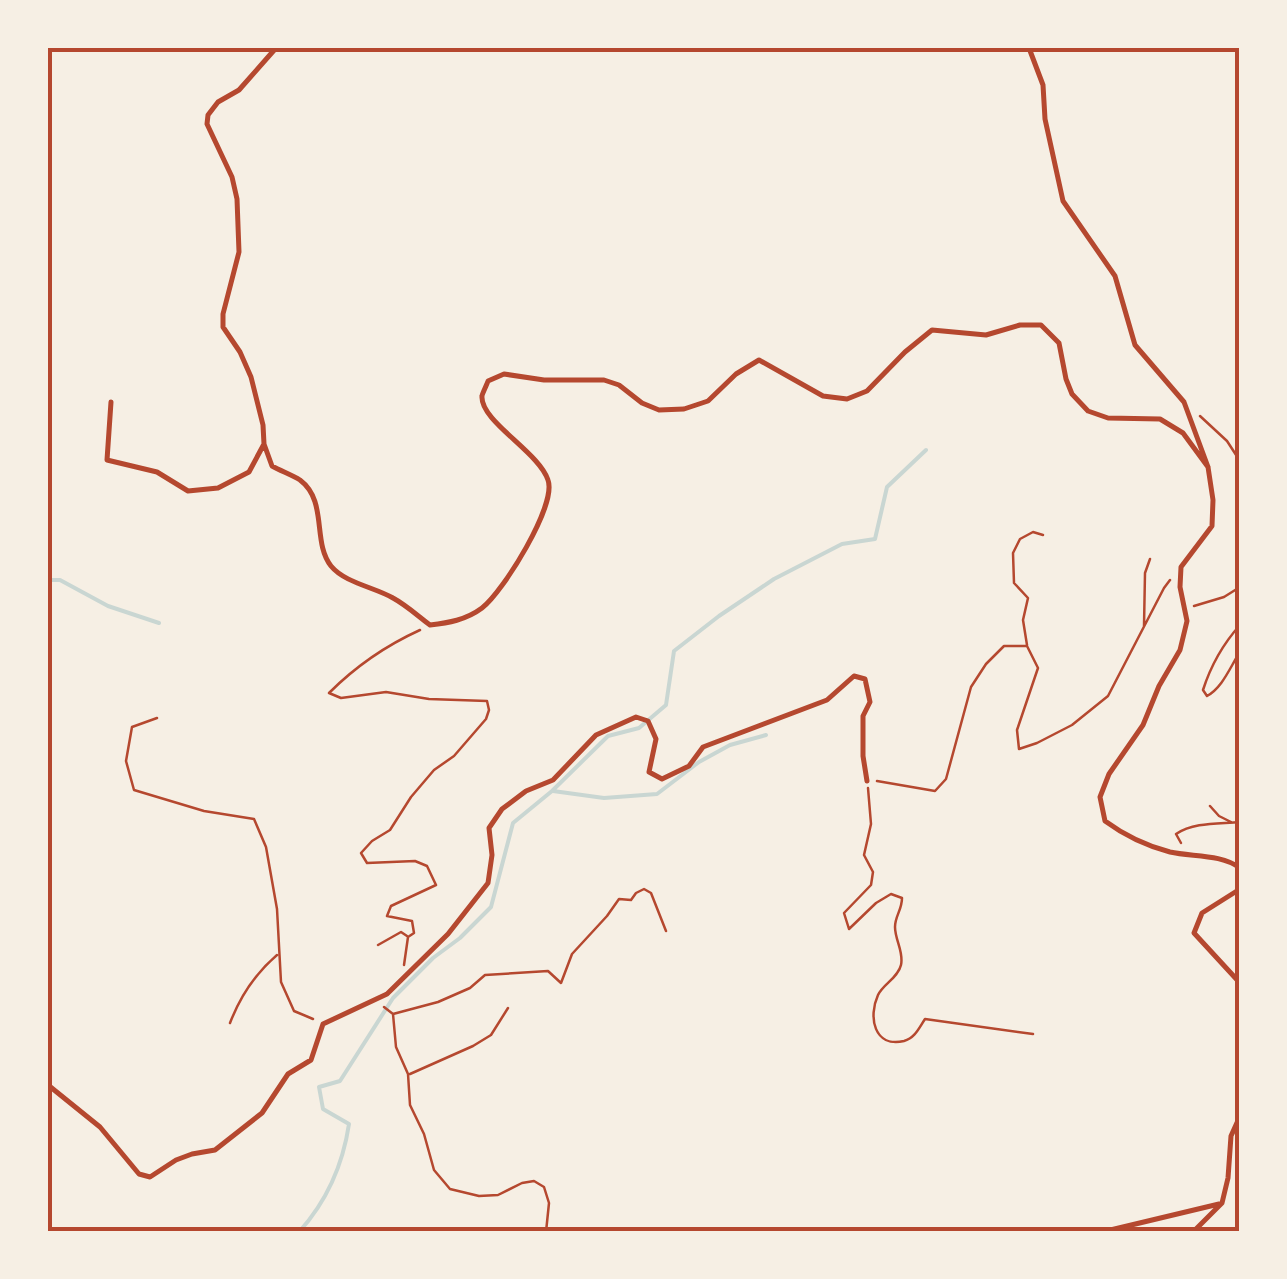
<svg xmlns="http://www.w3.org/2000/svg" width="1287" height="1279" font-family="Arial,sans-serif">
	<rect width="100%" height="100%" fill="#f6efe4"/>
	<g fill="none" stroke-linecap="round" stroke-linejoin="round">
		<path stroke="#c9d6d2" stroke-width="4" d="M 48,580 L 60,580 L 108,606 L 159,623
			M 553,791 L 604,798 L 657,794 L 699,762 L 730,745 L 766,735
			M 299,1232 C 327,1201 343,1164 349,1124 L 323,1109 L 319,1087 L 340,1081 L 393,998 L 433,958 L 460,938 L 491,907 L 513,823 L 552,791 L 608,736 L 639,728 L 666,705 L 674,651 L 719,616 L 774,579 L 842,544 L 875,539 L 887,487 L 926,450"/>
		<path stroke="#b5482f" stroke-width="2.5" d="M 1200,416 L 1227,441 L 1240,461
			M 1237,460 L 1240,474
			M 1194,606 L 1224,597 L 1240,587
			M 1240,625 C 1223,644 1211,665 1203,690 L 1207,696 C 1223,687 1230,667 1240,652
			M 1144,626 L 1145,573 L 1150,559
			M 1027,645 L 1023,620 L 1028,598 L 1014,583 L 1013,553 L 1020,539 L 1033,532 L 1043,535
			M 157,718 L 132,727 L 126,761 L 134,790 L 204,811 L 254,819 L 266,847 L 277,909 L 281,982 L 294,1011 L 313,1019
			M 877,781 L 935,791 L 946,779 L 971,687 L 986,664 L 1004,646 L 1027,646 L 1038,668 L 1017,730 L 1019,749 L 1037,743 L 1072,725 L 1108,696 L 1164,588 L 1170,580
			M 868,788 L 871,824 L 864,855 L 873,872 L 871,885 L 844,913 L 849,929 L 876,903 L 891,894 L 902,898 C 902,910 895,916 895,927 C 895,940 904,952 901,965 C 898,978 883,984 878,995 C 868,1017 874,1048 904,1041 C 915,1038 919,1028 925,1019 L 1033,1034
			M 1210,806 L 1219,816 L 1231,822
			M 1181,843 L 1176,834 C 1194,822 1218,824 1240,822
			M 378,945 L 401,932 L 407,936
			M 404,965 L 408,937 L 414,933 L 412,921 L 387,916 L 391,906 L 436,885 L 427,866 L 415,861 L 367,863 L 361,853 L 372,841 L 390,830 L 411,797 L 434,770 L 454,756 L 486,719 L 489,710 L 487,701 L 429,699 L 386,692 L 341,698 L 329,693 C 355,667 387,645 420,630
			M 384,1007 L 393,1014 L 396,1047 L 408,1074 L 410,1105 L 424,1134 L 434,1170 L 450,1189 L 479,1196 L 498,1195 L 522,1183 L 534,1181 L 544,1187 L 549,1203 L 546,1232
			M 393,1014 L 438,1002 L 470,988 L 485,975 L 548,971 L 561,983 L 572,954 L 607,916 L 619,899 L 631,900 L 636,893 L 644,889 L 651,893 L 666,931
			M 230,1023 C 240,997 256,973 277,955
			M 410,1074 L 473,1046 L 491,1035 L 508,1008"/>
		<path stroke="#b5482f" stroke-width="5" d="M 276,48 L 239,90 L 218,102 L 208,115 L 207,124 L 232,177 L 237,199 L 239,252 L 223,314 L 223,327 L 240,352 L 251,377 L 263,425 L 264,444 L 272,466 C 281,471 292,475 300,480 C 328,501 312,542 331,566 C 345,583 374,587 393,598 C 406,605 418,616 430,625 C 448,623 466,620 482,608 C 503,592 557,505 548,480 C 539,452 480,421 482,396 C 482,394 488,382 488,381 L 504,374 L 544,380 L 604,380 L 619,385 L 642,403 L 659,410 L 684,409 L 708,401 L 736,374 L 759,360 L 823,396 L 847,399 L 867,391 L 905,352 L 932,330 L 986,335 L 1020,325 L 1041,325 L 1059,343 L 1066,379 L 1072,394 L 1088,411 L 1108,418 L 1160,419 L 1183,433 L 1208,467
			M 1029,48 L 1043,85 L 1045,119 L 1063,201 L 1115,276 L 1135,345 L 1184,402 L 1208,467 L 1213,500 L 1212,526 L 1181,567 L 1180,587 L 1187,621 L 1180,650 L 1159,686 L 1143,725 L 1109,774 L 1100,797 L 1105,821 C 1124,835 1147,846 1170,852 C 1193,857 1221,854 1240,868
			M 111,402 L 107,460 L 157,472 L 188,491 L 218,488 L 249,472 L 264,444
			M 1240,889 L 1202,913 L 1194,933 L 1240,983
			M 48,1085 L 100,1127 L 139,1174 L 150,1177 L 176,1160 L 192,1154 L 215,1150 L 262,1113 L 288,1074 L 311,1060 L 323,1024 L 387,994 L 448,934 L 488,883 L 492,855 L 489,828 L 502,809 L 526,791 L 553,780 L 596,735 L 636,717 L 648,721 L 656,739 L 649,772 L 662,779 L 689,766 L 703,747 L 827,700 L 854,676 L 865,679 L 870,702 L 863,716 L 863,756 L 867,781
			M 1102,1232 L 1219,1204
			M 1193,1232 L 1222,1203 L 1228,1178 L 1231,1136 L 1240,1116"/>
	</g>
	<rect width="1287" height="1279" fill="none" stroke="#f6efe4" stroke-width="100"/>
	<rect x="50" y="50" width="1187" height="1179" fill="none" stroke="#b5482f" stroke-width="4"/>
</svg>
